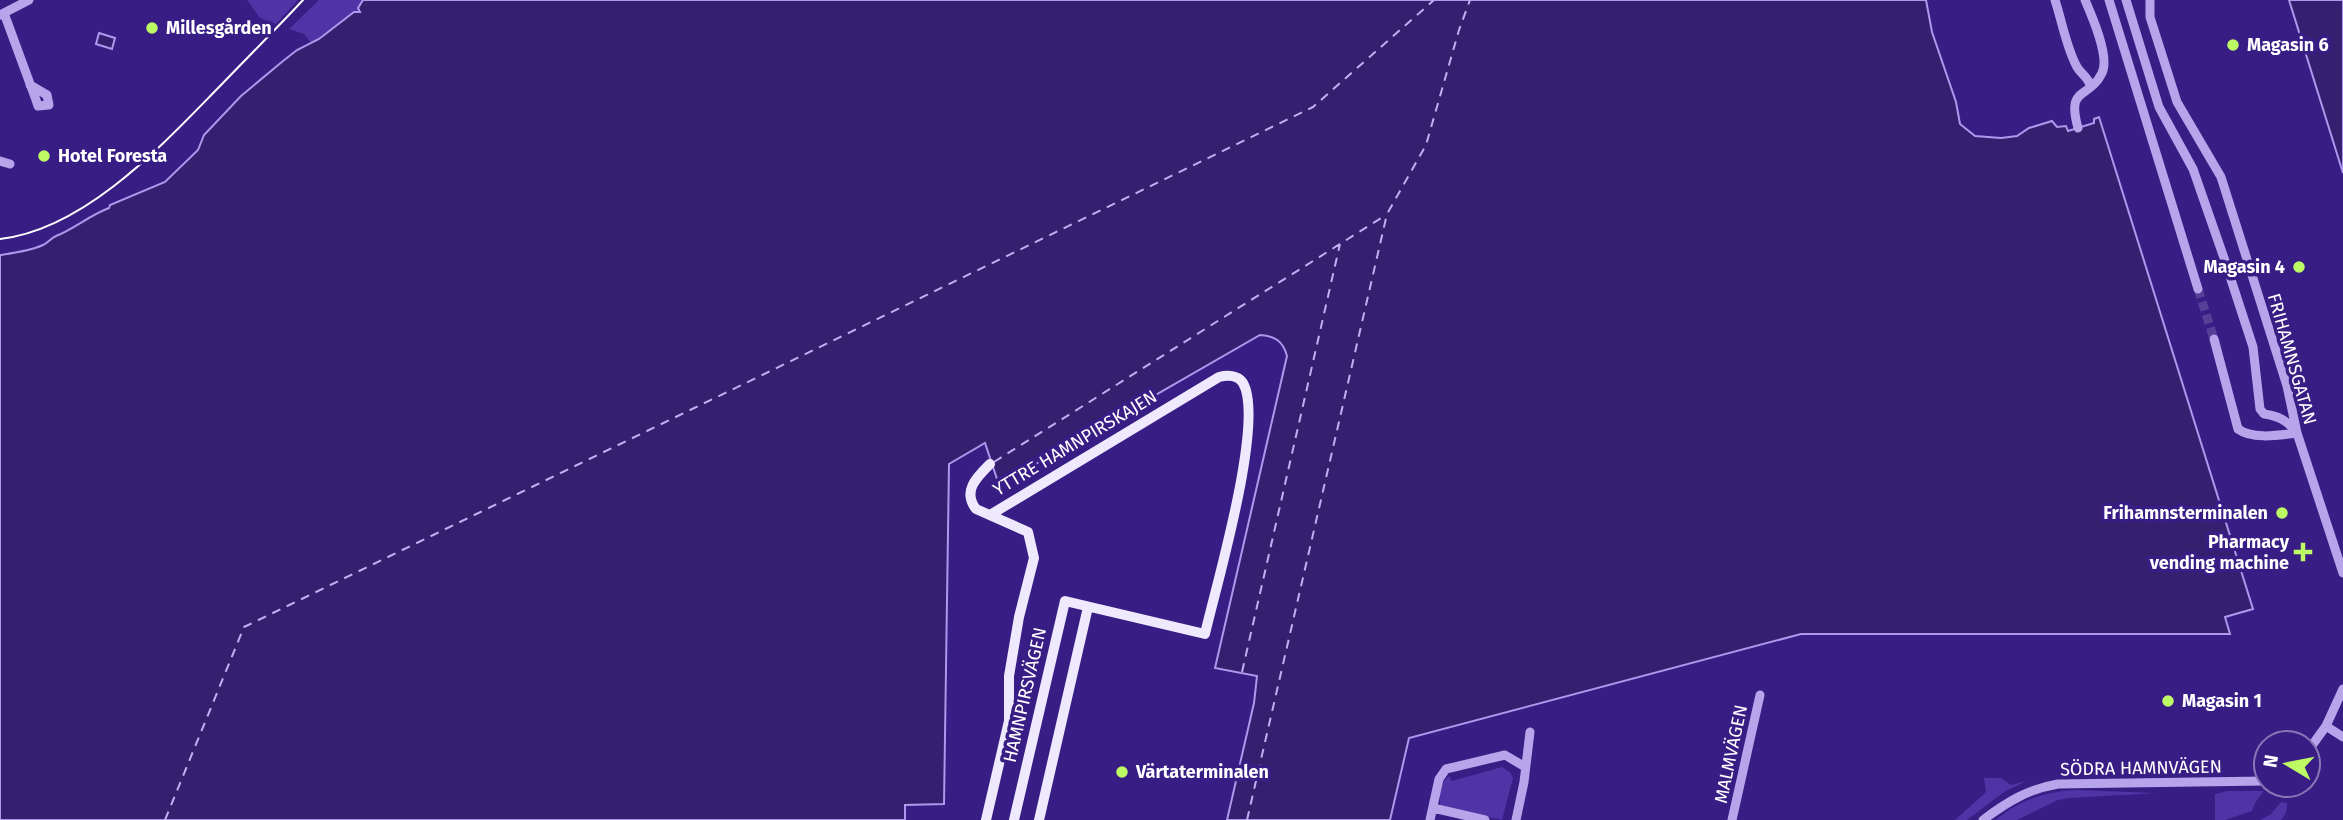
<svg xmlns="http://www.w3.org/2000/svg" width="2343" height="820" font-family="'Fira Sans',sans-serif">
	<rect width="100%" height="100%" fill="#381d85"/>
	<path fill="#5033a5" d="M 247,0 L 298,0 L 276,24 L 260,18 Z
		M 319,0 L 363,0 L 358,8 L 360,12 L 354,12 L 344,22 L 311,43 L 304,34 L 289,29 Z
		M 1502,767 L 1510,772 L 1513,778 L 1502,820 L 1440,806 C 1440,794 1439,784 1449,776 L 1452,781 Z
		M 1984,778 L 2001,778 L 2011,785 L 2027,781 L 2004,792 L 1967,820 L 1955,820 L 1986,792 Z
		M 2075,790 L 2157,793 L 2069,798 L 2058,800 L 2017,820 L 1996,820 C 2019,800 2045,792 2075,790 Z
		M 2228,791 L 2264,791 L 2255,803 L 2252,811 L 2225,820 L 2215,820 L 2215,794 Z
		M 2281,802 L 2287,803 C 2287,810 2286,815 2281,820 L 2260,820 L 2271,814 Z"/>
	<path fill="#35206f" stroke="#ac98ec" stroke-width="2" d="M 363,0 L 1926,0 L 1932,32 L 1956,102 L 1960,124 L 1975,136 L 2001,138 L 2017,136 L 2029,128 L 2052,121 L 2057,127 L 2066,126 L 2068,131 L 2094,123 L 2094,119 L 2099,117 L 2253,609 L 2225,617 L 2230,634 L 1801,634 L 1409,738 L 1390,820 L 1227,820 L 1254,703 L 1257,676 L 1215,668 L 1287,356 C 1283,341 1275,336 1260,335 L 999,485 L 985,443 L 949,464 L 944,804 L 905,805 L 905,820 L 0,820 L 0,255 C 14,253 30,251 43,245 C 48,243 51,238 56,236 C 74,229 90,215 109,208 L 110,205 L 165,182 L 198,150 L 204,135 L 241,96 L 283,61 L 297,50 L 319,39 L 354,12 L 360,12 L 358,8 Z
		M 2289,0 L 2343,0 L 2343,173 Z
		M 99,33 L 115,38 L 112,49 L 96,44 Z"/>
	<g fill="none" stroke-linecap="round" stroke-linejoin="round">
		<path stroke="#c0b0f2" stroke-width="2" stroke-dasharray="9 7" stroke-linecap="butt" d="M 994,462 L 1386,215
			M 1242,672 L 1340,244
			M 165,820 L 244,627 L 1313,107 L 1434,0
			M 1247,820 L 1387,214 L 1426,145 L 1459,30 L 1470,0"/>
		<path stroke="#563f97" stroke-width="9" stroke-dasharray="9 4.5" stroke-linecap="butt" d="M 2198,289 L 2214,339"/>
		<path stroke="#b6a5ea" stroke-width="9" d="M 2055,0 C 2062,21 2066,47 2077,67 C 2081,74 2088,77 2090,85
			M 2109,0 L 2198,289
			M 2126,0 L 2159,107 L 2193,169 L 2224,258 L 2253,347 L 2260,409 L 2264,414 C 2278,416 2287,420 2296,432
			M 2150,0 L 2150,17 L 2177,102 L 2221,177 L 2287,386 L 2297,433 L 2343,573
			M 4,13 L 36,100 L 38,106 L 49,105 L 47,95 L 30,85
			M 0,15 L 29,0
			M 2078,128 C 2066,85 2089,100 2102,73 C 2110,57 2092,16 2085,0
			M 0,161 L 10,164
			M 2214,339 L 2238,429 C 2253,440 2280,435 2297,433
			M 2326,726 L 2343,737
			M 2308,751 L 2326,726 L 2343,689
			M 1433,808 L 1485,820
			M 1430,820 L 1439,779 L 1446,769 L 1505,755 L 1525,767
			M 1516,820 L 1524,782 L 1530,732
			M 1732,820 L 1760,695
			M 1983,820 C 2007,802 2028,789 2058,784 L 2266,781"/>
		<path stroke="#efe9fe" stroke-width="10" d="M 990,515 L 1219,377 C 1227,375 1238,375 1243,383 C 1265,421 1216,586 1205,634 L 1065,601 L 1014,820
			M 986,820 L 1009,721 L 1009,676 L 1019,617 L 1034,558 L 1028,532 L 976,509 C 962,491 977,477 990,464
			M 1039,820 L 1088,607"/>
		<path stroke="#fff" stroke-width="2" d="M 0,239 C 86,229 163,144 221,85 C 248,57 276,29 303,0"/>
	</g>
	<g fill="#bdfa63" stroke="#381d85" stroke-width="2.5">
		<circle cx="152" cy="28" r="7"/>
		<circle cx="2233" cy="45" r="7"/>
		<circle cx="44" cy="156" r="7"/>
		<circle cx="2299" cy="267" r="7"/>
		<circle cx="2282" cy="513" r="7"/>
		<path d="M2299.5 541.5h7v7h7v7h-7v7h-7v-7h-7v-7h7z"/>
		<circle cx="2168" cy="701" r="7"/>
		<circle cx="1122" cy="772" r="7"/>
	</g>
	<g text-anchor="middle" stroke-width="7" stroke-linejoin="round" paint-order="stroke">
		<g font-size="18" font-weight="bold" fill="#fff" stroke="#381d85" text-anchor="start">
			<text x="166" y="34">Millesgården</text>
			<text x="2247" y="51">Magasin 6</text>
			<text x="58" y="162">Hotel Foresta</text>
			<text x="2285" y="273" text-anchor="end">Magasin 4</text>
			<text x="2268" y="519" text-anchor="end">Frihamnsterminalen</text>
			<text x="2289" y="548" text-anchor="end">Pharmacy<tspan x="2289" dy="21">vending machine</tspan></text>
			<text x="2182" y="707">Magasin 1</text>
			<text x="1136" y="778">Värtaterminalen</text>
		</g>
		<g font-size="18" fill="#fff" stroke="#381d85">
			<text transform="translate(2292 359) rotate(74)" y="6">FRIHAMNSGATAN</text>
			<text transform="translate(1075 443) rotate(-31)" y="6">YTTRE HAMNPIRSKAJEN</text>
			<text transform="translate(1025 695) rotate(-77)" y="6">HAMNPIRSVÄGEN</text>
			<text transform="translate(1731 754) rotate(-78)" y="6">MALMVÄGEN</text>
			<text transform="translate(2141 768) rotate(-1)" y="6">SÖDRA HAMNVÄGEN</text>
		</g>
	</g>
	<g transform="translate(2287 764) rotate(280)"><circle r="33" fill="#381d85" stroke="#8877b6" stroke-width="2"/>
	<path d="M0-5L12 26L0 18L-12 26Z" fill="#bdfa63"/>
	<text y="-10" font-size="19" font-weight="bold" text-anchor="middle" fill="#ffffff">N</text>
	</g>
</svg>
